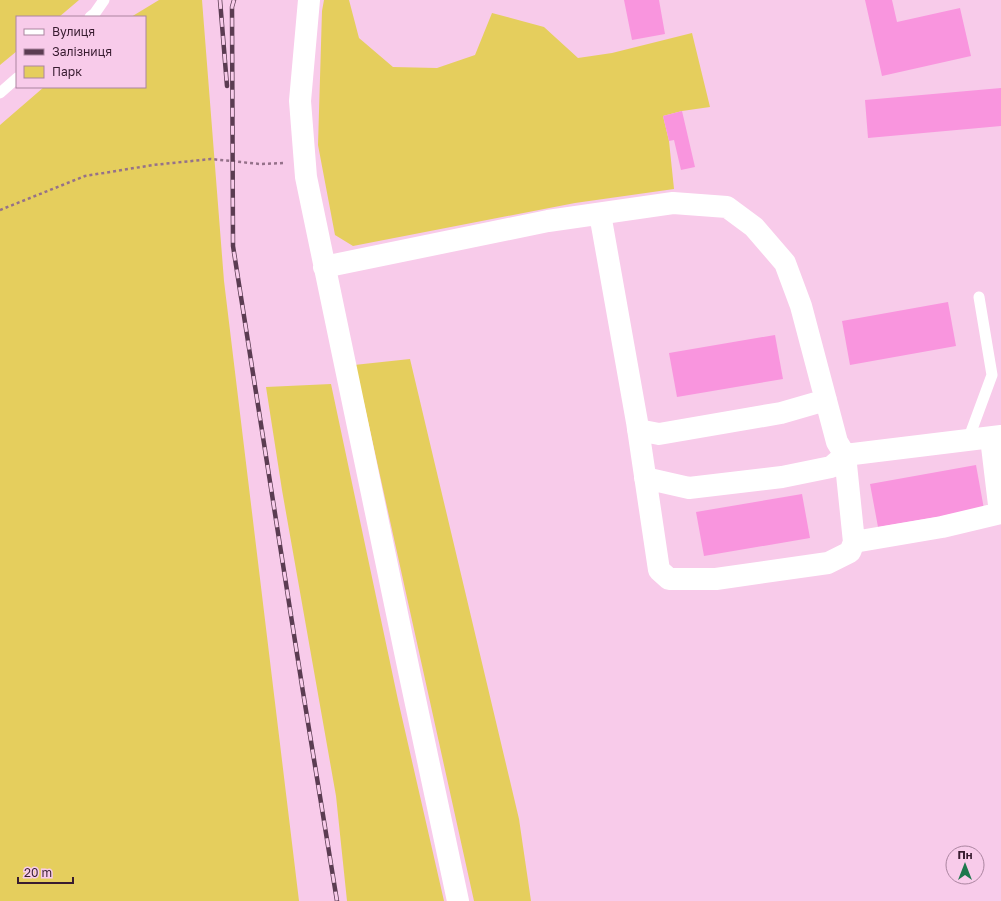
<svg xmlns="http://www.w3.org/2000/svg" width="1001" height="901" font-family="'Golos Text',sans-serif">
	<rect width="100%" height="100%" fill="#f8cbea"/>
	<path fill="#e5ce5d" d="M 0,0 L 79,0 L 59,17 L 17,17 L 17,51 L 0,65 Z
		M 159,0 L 202,0 L 224,281 L 299,901 L 0,901 L 0,125 L 44,87 L 145,87 L 145,17 L 131,17 Z
		M 324,0 L 349,0 L 359,38 L 393,67 L 437,68 L 475,55 L 492,13 L 544,27 L 578,58 L 612,53 L 692,33 L 710,107 L 682,111 L 663,116 L 669,141 L 674,189 L 575,203 L 353,246 L 335,235 L 318,145 L 322,11 Z
		M 410,359 L 519,819 L 531,901 L 474,901 L 364,403 L 354,365 Z
		M 331,384 L 398,700 L 444,901 L 347,901 L 336,796 L 282,490 L 266,387 Z"/>
	<path fill="#f995de" d="M 624,0 L 659,0 L 665,34 L 632,40 Z
		M 865,0 L 892,0 L 897,22 L 960,8 L 971,56 L 882,76 Z
		M 1001,88 L 1001,126 L 868,138 L 865,100 Z
		M 682,111 L 695,167 L 681,170 L 674,140 L 669,141 L 663,116 Z
		M 948,302 L 956,346 L 850,365 L 842,321 Z
		M 775,335 L 783,379 L 677,397 L 669,353 Z
		M 976,465 L 984,509 L 878,527 L 870,484 Z
		M 802,494 L 810,538 L 704,556 L 696,512 Z"/>
	<g fill="none" stroke-linecap="round" stroke-linejoin="round">
		<path stroke="#95718a" stroke-width="2.5" stroke-dasharray="3 3" stroke-linecap="butt" d="M 0,210 L 85,176 L 153,165 L 211,159 L 260,164 L 286,163"/>
		<path stroke="#fff" stroke-width="11" d="M 90,17 L 95,13 L 104,0
			M 0,93 L 17,78
			M 968,440 L 992,375 L 979,297"/>
		<path stroke="#fff" stroke-width="22" d="M 309,0 L 300,101 L 306,177 L 409,671 L 458,901
			M 600,214 L 637,422 L 659,570 L 669,579 L 716,579 L 828,563 L 850,552 L 854,542 L 845,455
			M 324,267 L 548,221 L 673,203 L 727,207 L 754,227 L 785,263 L 801,306 L 837,442 L 845,455 L 1001,436
			M 638,430 L 659,434 L 781,413 L 826,400
			M 991,438 L 1000,513
			M 645,478 L 689,488 L 782,477 L 831,467 L 845,455
			M 854,542 L 942,527 L 1001,513"/>
		<g stroke="#5b3c52" stroke-width="4.5">
			<path id="rail" d="M 220,0 L 227,86
				M 234,0 L 232,7 L 233,246 L 303,692 L 337,901"/>
		</g>
		<use href="#rail" stroke="#f8cbea" stroke-width="3" stroke-dasharray="9" stroke-linecap="butt"/>
	</g>
	<rect x="16" y="16" width="130" height="72" fill="#f8cbea" stroke="#ab85a0"/>
	<rect x="24" y="29" width="20" height="6" fill="#ffffff" stroke="#ab85a0"/>
	<text x="52" y="36" font-size="12" fill="#381c30">Вулиця</text>
	<rect x="24" y="49" width="20" height="6" fill="#5b3c52" stroke="#ab85a0"/>
	<text x="52" y="56" font-size="12" fill="#381c30">Залізниця</text>
	<rect x="24" y="66" width="20" height="12" fill="#e5ce5d" stroke="#ab85a0"/>
	<text x="52" y="76" font-size="12" fill="#381c30">Парк</text>
	<g transform="translate(965 865)"><circle r="19" fill="#f8cbea" stroke="#ab85a0"/>
	<path d="M0-3L7 15L0 10L-7 15Z" fill="#1d784d"/>
	<text y="-6" font-size="11" font-weight="bold" text-anchor="middle" fill="#381c30">Пн</text>
	</g>
	<path d="M18 877v6h55v-6" fill="none" stroke="#381c30" stroke-width="2"/>
	<text x="24" y="877" font-size="12" fill="#381c30" stroke="#f8cbea" stroke-width="3" paint-order="stroke">20 m</text>
</svg>
